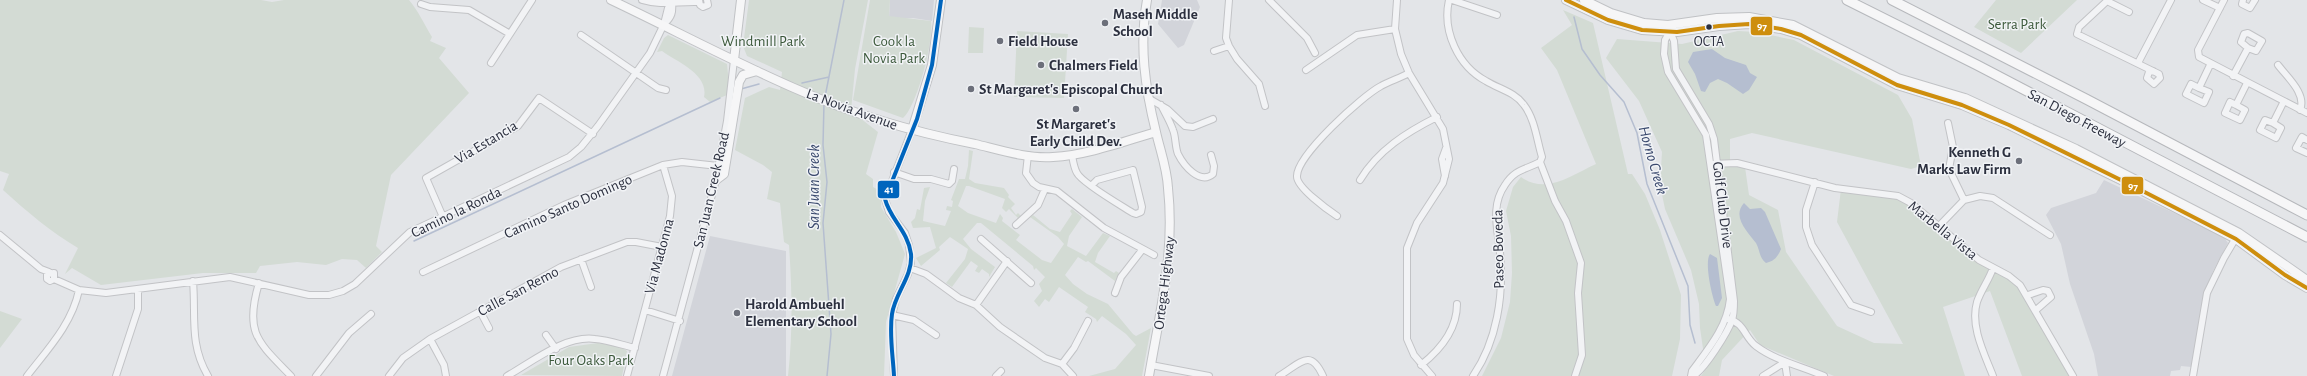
<svg xmlns="http://www.w3.org/2000/svg" width="2307" height="376" font-family="'Alegreya Sans',sans-serif">
	<rect width="100%" height="100%" fill="#e3e5e8"/>
	<path fill="#d2d4da" d="M 890,0 L 934,0 L 932,21 L 913,18 L 889,19 Z
		M 1162,0 L 1197,0 L 1200,7 L 1184,45 L 1178,48 L 1158,24 Z
		M 2104,180 L 2223,236 L 2228,243 L 2213,271 L 2204,301 L 2192,367 L 2181,366 L 2180,370 L 2171,371 L 2170,376 L 2098,376 L 2094,354 L 2070,284 L 2061,244 L 2046,215 L 2051,208 L 2096,193 Z
		M 710,236 L 786,251 L 786,376 L 672,376 Z"/>
	<path fill="#d3dbd4" d="M 0,0 L 261,0 L 272,2 L 284,0 L 409,0 C 419,12 424,24 432,37 L 430,41 L 446,48 L 439,58 L 469,93 L 391,175 L 376,246 L 382,252 L 366,268 L 357,260 L 342,259 L 326,265 L 297,262 L 260,266 L 256,273 L 203,273 L 101,285 L 72,268 L 65,274 L 78,248 C 51,232 26,211 3,190 L 9,174 L 0,171 Z
		M 749,0 L 868,0 L 855,69 L 851,111 L 878,132 L 866,174 L 873,179 L 873,187 L 882,192 L 881,207 L 896,232 L 905,254 L 886,322 L 884,376 L 788,376 C 793,332 792,289 789,245 L 784,242 L 780,203 L 767,199 L 772,172 L 763,165 L 735,150 L 745,98 L 769,87 L 780,90 L 782,72 L 747,56 L 743,46 Z
		M 870,0 L 890,0 L 889,16 L 931,21 C 934,41 917,106 903,118 L 853,100 Z
		M 1996,0 L 2077,0 L 2021,53 L 1974,27 Z
		M 1563,10 L 1593,23 L 1628,174 L 1632,174 L 1645,194 L 1660,230 L 1681,295 L 1680,339 L 1672,376 L 1482,376 L 1501,338 L 1510,302 L 1512,273 L 1511,236 L 1506,211 L 1513,187 L 1521,177 C 1546,195 1572,175 1596,164 L 1557,70 L 1541,48 L 1572,25 Z
		M 969,27 L 984,28 L 983,53 L 968,53 Z
		M 1017,31 L 1068,34 L 1064,98 L 1014,97 Z
		M 1738,31 L 1756,32 L 1794,40 L 1898,95 L 1912,119 L 1921,166 L 1911,169 L 1752,133 L 1730,139 L 1730,167 L 1745,167 L 1749,195 L 1778,210 L 1786,252 L 1837,326 L 1874,343 L 1903,344 L 1837,222 L 1841,189 L 1898,196 L 1979,260 L 2014,279 L 2073,376 L 2022,376 L 1990,291 L 1943,307 L 1965,376 L 1834,376 L 1760,345 L 1750,330 L 1722,360 L 1719,376 L 1701,376 L 1706,369 L 1700,328 L 1699,304 L 1691,270 L 1665,209 L 1660,185 L 1662,152 L 1639,101 L 1606,58 L 1617,39 L 1682,44 Z
		M 668,35 L 727,64 L 729,84 L 727,95 L 710,102 L 704,97 C 709,74 677,62 662,51 L 657,52 L 664,38 Z
		M 969,150 L 973,151 L 969,179 L 975,183 L 1004,188 L 1009,195 L 1008,197 L 1015,204 L 1011,208 L 1016,215 L 1018,213 L 1021,216 L 1018,218 L 1009,209 L 1006,212 L 1002,208 L 1005,199 L 969,186 L 966,186 L 958,206 L 968,213 L 996,223 L 1000,214 L 1003,218 L 1002,221 L 1020,235 L 1016,240 L 1042,260 L 1051,263 L 1064,244 L 1058,237 L 1030,217 L 1033,215 L 1050,229 L 1060,232 L 1072,214 L 1070,211 L 1072,209 L 1082,217 L 1069,236 L 1067,246 L 1086,256 L 1103,233 L 1110,236 L 1098,253 L 1095,262 L 1114,273 L 1116,271 L 1119,273 L 1115,281 L 1088,261 L 1086,262 L 1078,257 L 1065,275 L 1073,284 L 1087,294 L 1108,304 L 1133,334 L 1136,336 L 1151,328 L 1142,376 L 1089,376 L 1115,369 L 1136,345 L 1126,334 L 1102,316 L 1097,322 L 1096,319 L 1085,312 L 1088,307 L 1059,287 L 1049,302 L 1045,299 L 1039,307 L 1034,301 L 1042,291 L 1039,284 L 1045,277 L 1036,268 L 1034,270 L 1033,266 L 981,223 L 977,223 L 963,239 L 971,249 L 995,267 L 989,277 L 989,274 L 982,269 L 979,273 L 975,271 L 978,266 L 971,261 L 952,287 L 946,283 L 965,259 L 968,249 L 950,237 L 939,247 L 940,250 L 921,266 L 916,258 L 936,248 L 930,227 L 913,228 L 911,222 L 915,218 L 917,209 L 920,210 L 924,188 L 930,187 L 925,201 L 923,221 L 945,226 L 951,211 L 946,210 L 947,206 L 952,207 L 953,201 L 951,200 L 959,179 L 965,179 L 968,166 Z
		M 0,311 L 22,319 L 0,348 Z
		M 598,343 L 621,347 L 627,351 L 622,376 L 521,375 L 569,347 Z"/>
	<path fill="#b5bed0" d="M 1712,49 L 1725,58 L 1746,65 L 1750,73 L 1757,77 L 1749,90 L 1743,94 L 1727,83 L 1718,79 L 1710,83 L 1705,92 L 1701,91 L 1695,74 L 1688,62 L 1693,52 Z
		M 1744,203 L 1750,209 L 1761,208 L 1765,212 L 1781,249 C 1778,256 1775,261 1766,263 C 1759,258 1760,250 1756,243 C 1749,233 1731,217 1744,203 Z
		M 1710,254 L 1717,258 L 1722,298 L 1718,306 L 1716,306 C 1712,297 1704,262 1710,254 Z"/>
	<g fill="none" stroke-linecap="round" stroke-linejoin="round">
		<path stroke="#b5bed0" stroke-width="1.5" d="M 1574,17 L 1582,49 L 1600,75 L 1624,102 L 1637,133 L 1647,184 L 1688,286 L 1690,325 L 1695,343
			M 802,83 L 829,77
			M 741,89 L 759,84
			M 825,97 L 844,0
			M 824,103 L 823,145 L 827,182 L 823,223 L 831,334 L 827,376
			M 414,241 L 720,98"/>
		<g stroke="#c2c3c6" stroke-width="8">
			<path id="minor" d="M 642,0 C 661,6 679,1 699,2
				M 699,0 L 700,5 L 703,7 L 708,5 L 707,0
				M 1229,0 L 1226,38 L 1229,46 L 1237,59 L 1259,84 L 1265,106
				M 1269,0 L 1307,38 L 1315,53
				M 1397,0 L 1395,29 L 1401,54 L 1409,73 L 1443,129 L 1449,159 L 1443,183 L 1417,223 L 1407,248 L 1407,339 L 1414,355 L 1432,376
				M 1449,0 C 1442,31 1458,66 1486,81 C 1499,89 1515,92 1524,105 C 1535,119 1537,141 1542,157 L 1540,162
				M 1452,0 L 1497,15
				M 2108,0 L 2079,27 L 2077,34 L 2159,74 L 2160,78 L 2154,84 L 2147,78 L 2149,72 L 2153,71
				M 2203,0 L 2220,8
				M 2224,0 L 2198,50 L 2199,57 L 2307,113
				M 2243,0 L 2242,4 L 2250,8 L 2255,0
				M 2107,1 L 2129,12
				M 421,4 L 430,7 L 469,10 L 510,34
				M 664,24 C 672,17 673,12 672,2
				M 1669,29 L 1674,41 L 1676,69 L 1709,124 L 1714,139 L 1734,301 C 1734,307 1734,314 1732,320 C 1728,332 1704,370 1693,376
				M 1669,33 L 1665,40 L 1664,54 L 1668,72 L 1706,135 L 1730,299 C 1727,327 1709,348 1692,371 L 1691,376
				M 581,35 L 658,88 L 666,90
				M 1214,51 L 1229,46
				M 491,63 L 532,0
				M 2138,63 L 2171,0
				M 2278,65 C 2287,77 2307,94 2300,110
				M 1306,70 L 1357,35 L 1395,29
				M 2233,76 L 2248,48 L 2241,42 L 2244,34 L 2248,33 L 2262,41 L 2256,51 L 2248,48
				M 2199,88 L 2191,84 L 2186,94 L 2204,103 L 2209,92 L 2199,88 L 2210,65
				M 1148,98 L 1167,109 L 1185,126 L 1193,127 L 1213,119
				M 1161,105 C 1165,113 1170,121 1173,130 C 1176,137 1175,147 1178,154 C 1184,166 1200,185 1213,174 L 1214,166 L 1211,155
				M 2236,105 L 2230,102 L 2225,113 L 2240,120 L 2245,110 L 2236,105 L 2247,83
				M 1948,123 L 1953,147 L 1949,169 L 1964,200
				M 2273,123 L 2265,120 L 2260,130 L 2276,138 L 2281,128 L 2273,123 L 2284,101
				M 2307,140 L 2302,137 L 2296,148 L 2307,153
				M 1028,155 L 1026,173 L 1033,183 L 1039,187 L 1057,191 L 1104,228 L 1154,255
				M 1072,155 C 1073,161 1074,168 1077,173 C 1082,183 1122,206 1133,213 L 1136,214 L 1141,212 L 1142,207 L 1133,170 L 1097,180 L 1092,185
				M 1540,162 L 1555,201 L 1566,221 L 1581,263 L 1578,293 L 1582,355 L 1575,376
				M 1711,164 L 1737,163 L 1835,188 L 1898,196 L 1911,203 L 1979,260 L 2009,276 L 2020,285 L 2073,376
				M 894,172 L 914,179 L 931,179 L 949,184 L 952,181 L 954,169
				M 1445,176 L 1442,159 L 1446,148
				M 1360,180 C 1378,150 1407,132 1437,117
				M 1815,182 L 1806,210 L 1806,227 L 1812,245 L 1851,305 L 1871,312
				M 1337,216 C 1328,210 1296,187 1297,176 C 1297,155 1362,96 1381,86 C 1390,81 1400,78 1409,73
				M 443,217 L 426,178 L 518,126 L 539,98 L 593,134
				M 1016,225 L 1038,205 L 1045,189
				M 1939,226 L 1964,200 L 1980,196 L 1993,198 L 2050,235
				M 0,235 L 41,269 L 49,272
				M 981,239 L 1031,283
				M 581,259 L 591,287
				M 910,268 L 926,274 L 959,298 L 976,305 L 1000,327 L 1045,358 L 1062,364 L 1073,376
				M 423,272 L 564,205 L 663,165 L 682,162 L 718,166
				M 54,279 L 54,273 L 47,274 L 47,279 L 50,281 L 54,279 L 79,290 L 106,293 L 230,277 L 309,295 L 329,295 L 343,291 L 355,284 L 410,232 L 569,157 L 581,147 L 598,126 L 650,53 L 664,24 L 668,8 L 672,3
				M 193,281 C 196,316 189,344 208,376
				M 259,283 C 244,333 258,342 291,376
				M 1115,293 L 1121,277 L 1142,250
				M 2028,295 L 2043,290 L 2048,291 L 2051,297 L 2036,310
				M 976,305 L 1007,261
				M 645,310 L 680,321
				M 480,311 L 489,328
				M 892,315 L 914,320 L 936,335
				M 1728,319 C 1745,323 1744,337 1756,346 C 1776,361 1801,366 1824,376
				M 546,335 L 556,349
				M 430,339 L 444,365 L 446,376
				M 1785,362 L 1787,376
				M 1062,364 L 1074,348 L 1088,321
				M 1151,365 L 1209,376
				M 1421,365 C 1440,350 1457,329 1457,304
				M 27,376 C 47,350 72,324 79,290
				M 116,376 L 138,309 L 138,289
				M 316,376 L 349,333 L 371,314
				M 389,376 L 403,358 L 430,339 L 561,267 L 627,242 L 636,242 L 662,247
				M 507,376 C 532,362 565,335 595,339 C 608,340 622,345 635,348
				M 627,376 L 670,216 L 672,196 L 663,165
				M 663,376 L 716,180 L 727,121 L 734,60
				M 894,376 L 892,315 L 896,299 L 908,274 L 911,263 L 909,245 L 905,233 L 889,212 L 885,199 L 912,130
				M 996,376 L 1001,371
				M 1279,376 C 1300,364 1310,347 1323,376
				M 1473,376 C 1497,341 1504,295 1500,253 C 1498,230 1490,206 1505,185 C 1515,169 1525,170 1540,162
				M 1763,376 L 1785,362
				M 1993,376 C 1984,353 1970,326 1977,302 C 1981,290 1989,280 1993,268
				M 2193,376 L 2207,293 L 2224,258 L 2237,236"/>
		</g>
		<g stroke="#c0c2c5" stroke-width="10">
			<path id="major" d="M 611,0 C 672,29 732,61 794,88 C 852,114 913,132 975,144 C 1000,150 1028,159 1053,157 C 1088,155 1122,142 1156,132
				M 1147,0 C 1139,45 1145,88 1156,132 C 1160,150 1167,168 1168,188 C 1175,254 1160,311 1149,376
				M 1566,0 L 1608,20 L 1642,30 L 1677,32 L 1719,26 L 1749,24 L 1781,29 L 1801,35 L 1897,85 L 1962,105 L 2009,125 L 2129,184 L 2236,239 L 2285,275 L 2307,288
				M 1584,0 L 1611,13 L 1644,23 L 1668,25 L 1717,18 L 1749,17 L 1793,25 L 1898,78 L 1965,98 L 2076,149 L 2239,233 L 2307,280
				M 734,60 L 741,0
				M 912,130 L 932,65 L 941,0
				M 716,180 L 724,174 L 739,82 L 743,75 L 757,71"/>
		</g>
		<g stroke="#b6b8bc" stroke-width="11">
			<path id="highway" d="M 1847,0 L 1977,65 L 2307,237
				M 1892,0 L 2086,99 L 2307,215"/>
		</g>
		<use href="#minor" stroke="#f2f3f5" stroke-width="6"/>
		<use href="#major" stroke="#f6f6f7" stroke-width="8"/>
		<use href="#highway" stroke="#f6f6f7" stroke-width="9"/>
		<g stroke="#f1f3f6" stroke-width="7">
			<path id="bus-1" d="M 1566,0 L 1608,20 L 1642,30 L 1677,32 L 1719,26 L 1749,24 L 1781,29 L 1801,35 L 1897,85 L 1962,105 L 2009,125 L 2129,184 L 2236,239 L 2285,275 L 2307,288"/>
		</g>
		<g stroke="#f1f3f6" stroke-width="7">
			<path id="bus-2" d="M 894,376 C 893,356 889,334 892,314 C 895,293 913,276 911,254 C 908,231 890,219 885,199 L 917,119 L 932,65 L 941,0"/>
		</g>
		<use href="#bus-1" stroke="#ce8e0d" stroke-width="4"/>
		<use href="#bus-2" stroke="#0065bd" stroke-width="4"/>
	</g>
	<g fill="#6c6f7a" stroke="#f1f3f6" stroke-width="1.5">
		<circle cx="1105" cy="23" r="4"/>
		<circle cx="1000" cy="41" r="4"/>
		<circle cx="1041" cy="65" r="4"/>
		<circle cx="971" cy="89" r="4"/>
		<circle cx="1076" cy="109" r="4"/>
		<circle cx="2019" cy="161" r="4"/>
		<circle cx="737" cy="313" r="4"/>
	</g>
	<circle fill="#2c303f" stroke="#f1f3f6" stroke-width="1.5" cx="1709" cy="27" r="3.5"/>
	<g text-anchor="middle" stroke-width="3" stroke-linejoin="round" paint-order="stroke">
		<g font-size="14" fill="#2c303f" stroke="#f1f3f6">
			<text x="1709" y="46">OCTA</text>
		</g>
		<g font-size="15" font-weight="bold" fill="#2c303f" stroke="#f1f3f6" text-anchor="start">
			<text x="1113" y="19">Maseh Middle<tspan x="1113" dy="17">School</tspan></text>
			<text x="1008" y="46">Field House</text>
			<text x="1049" y="70">Chalmers Field</text>
			<text x="979" y="94">St Margaret's Episcopal Church</text>
			<text x="1076" y="129" text-anchor="middle">St Margaret's<tspan x="1076" dy="17">Early Child Dev.</tspan></text>
			<text x="2011" y="157" text-anchor="end">Kenneth G<tspan x="2011" dy="17">Marks Law Firm</tspan></text>
			<text x="745" y="309">Harold Ambuehl<tspan x="745" dy="17">Elementary School</tspan></text>
		</g>
		<g font-size="15" fill="#3c593b" stroke="#f1f3f6">
			<text x="2017" y="29">Serra Park</text>
			<text x="763" y="46">Windmill Park</text>
			<text x="894" y="46">Cook la<tspan x="894" dy="17">Novia Park</tspan></text>
			<text x="591" y="365">Four Oaks Park</text>
		</g>
		<g font-size="15" fill="#2c303f" stroke="#f1f3f6">
			<text transform="translate(852 109) rotate(20)" y="5">La Novia Avenue</text>
			<text transform="translate(2077 118) rotate(28)" y="5">San Diego Freeway</text>
			<text transform="translate(486 142) rotate(-31)" y="5">Via Estancia</text>
			<text transform="translate(711 190) rotate(-77)" y="5">San Juan Creek Road</text>
			<text transform="translate(1723 205) rotate(83)" y="5">Golf Club Drive</text>
			<text transform="translate(568 206) rotate(-24)" y="5">Camino Santo Domingo</text>
			<text transform="translate(456 212) rotate(-26)" y="5">Camino la Ronda</text>
			<text transform="translate(1943 230) rotate(39)" y="5">Marbella Vista</text>
			<text transform="translate(1498 249) rotate(-91)" y="5">Paseo Boveda</text>
			<text transform="translate(659 256) rotate(-75)" y="5">Via Madonna</text>
			<text transform="translate(1164 283) rotate(-83)" y="5">Ortega Highway</text>
			<text transform="translate(518 291) rotate(-28)" y="5">Calle San Remo</text>
		</g>
		<g font-size="16" font-style="italic" fill="#3b4a6e" stroke="#f1f3f6">
			<text transform="translate(1654 160) rotate(74)" y="6">Horno Creek</text>
			<text transform="translate(813 187) rotate(-90)" y="6">San Juan Creek</text>
		</g>
	</g>
	<g stroke="#f1f3f6" stroke-width="1.5">
		<rect x="1750" y="16" width="23" height="20" rx="4" fill="#ce8e0d"/>
		<rect x="2121" y="176" width="23" height="19" rx="4" fill="#ce8e0d"/>
		<rect x="877" y="180" width="23" height="19" rx="4" fill="#0065bd"/>
	</g>
	<g font-size="11" text-anchor="middle" font-weight="bold" fill="#fff">
		<text x="1762" y="30">97</text>
		<text x="2133" y="190">97</text>
		<text x="889" y="193">41</text>
	</g>
</svg>
